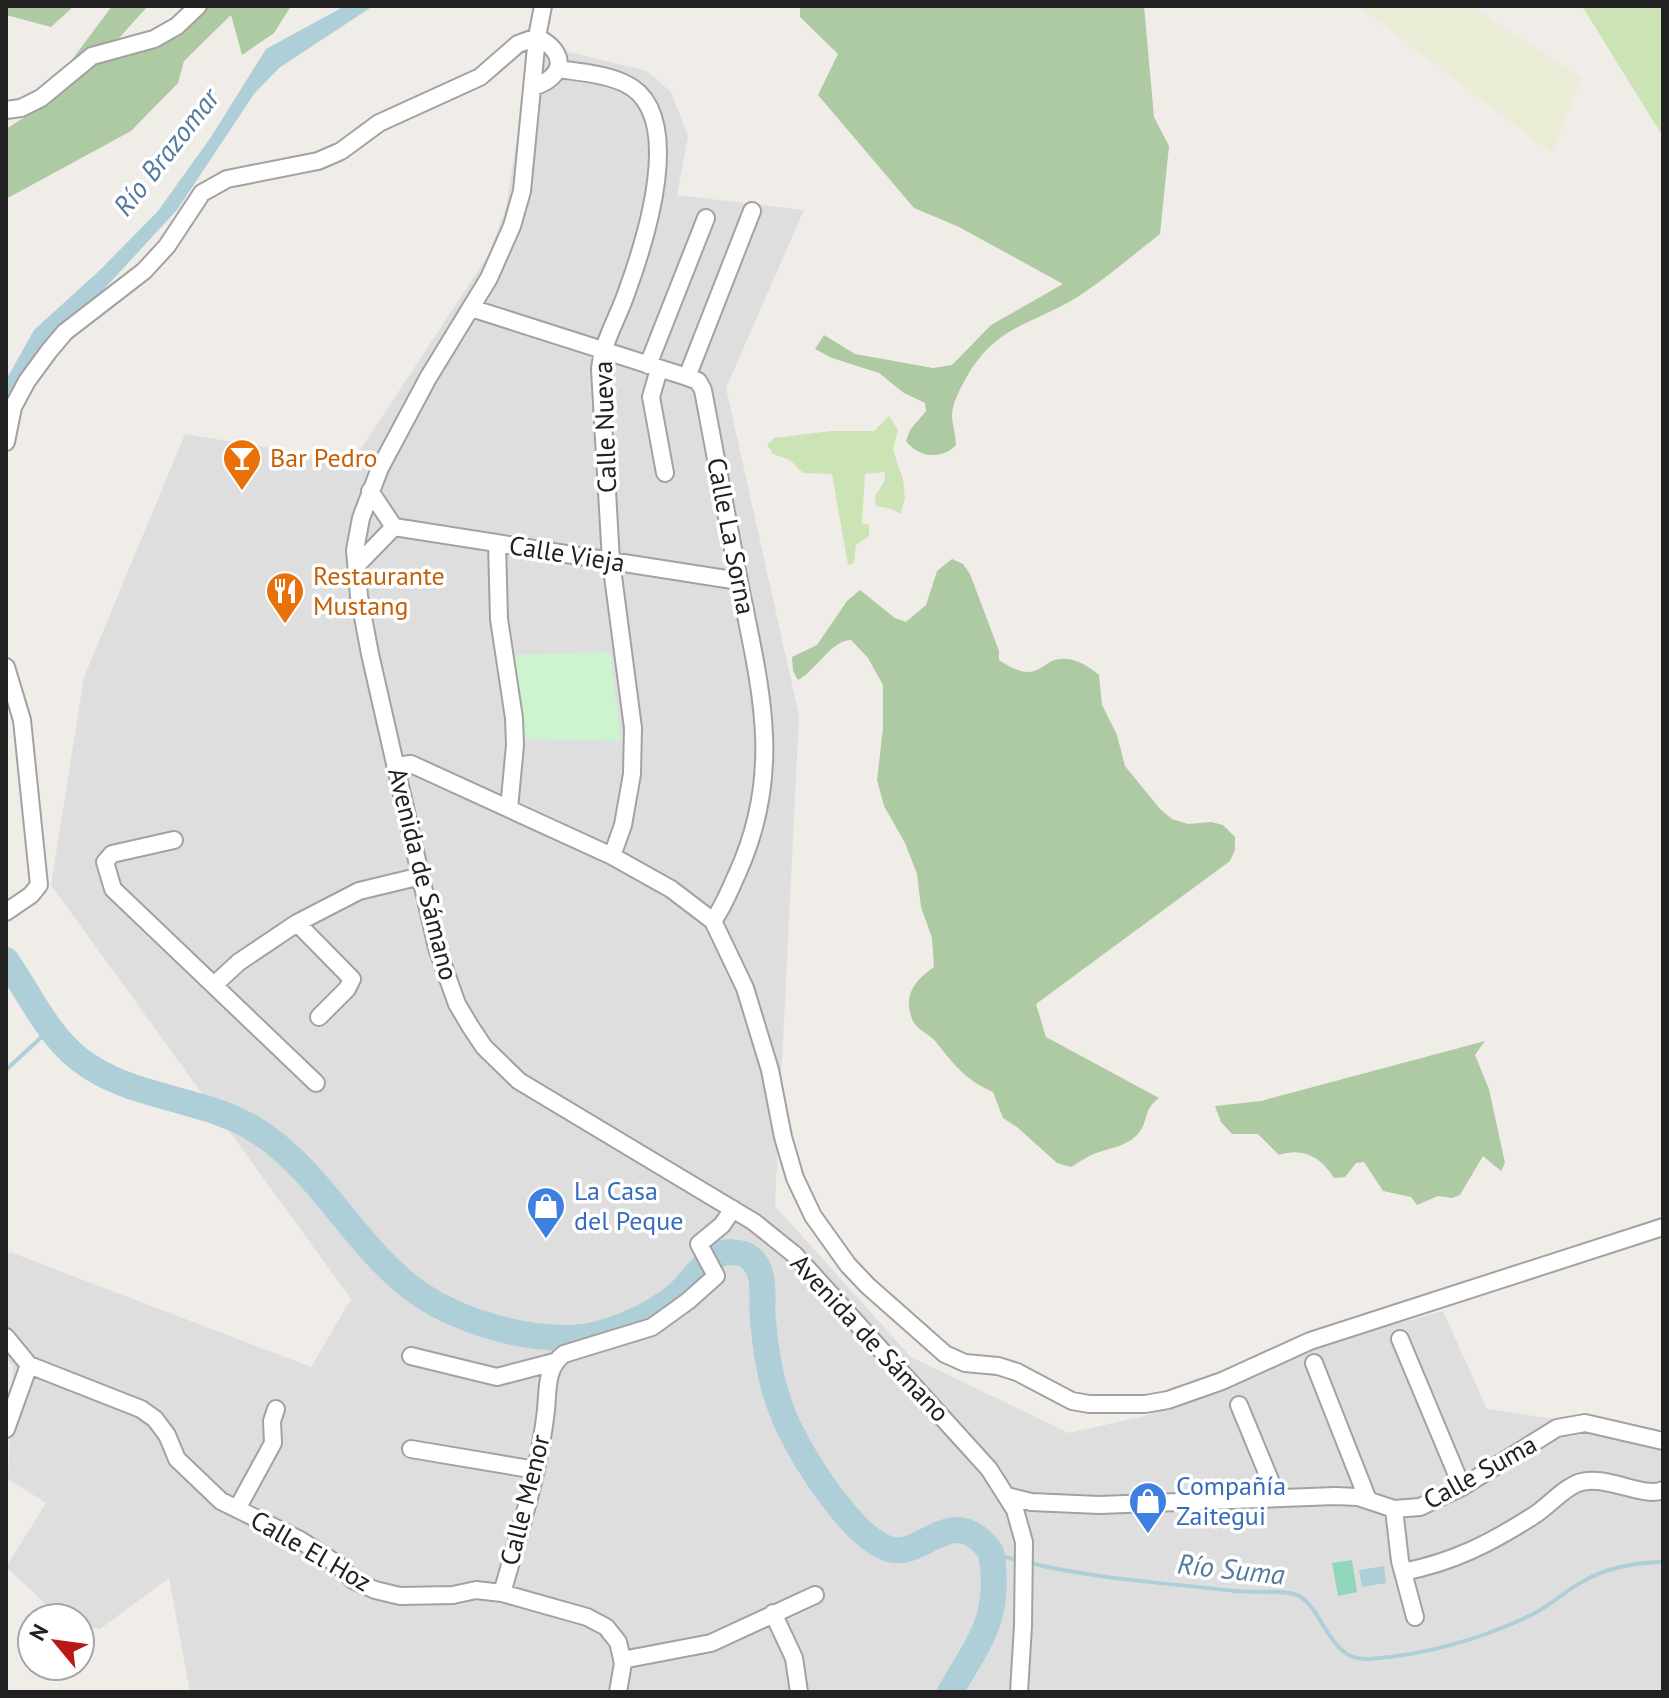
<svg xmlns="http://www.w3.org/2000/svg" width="1669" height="1698" font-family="'PT Sans',sans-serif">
	<rect width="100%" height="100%" fill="#f0ede8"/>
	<path fill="#dfdede" d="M 532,46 L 573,53 L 647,71 L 671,92 L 688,136 L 677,195 L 804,210 L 726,388 L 799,716 L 775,1206 L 911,1357 L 1069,1433 L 1145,1416 L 1307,1348 L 1443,1311 L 1487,1409 L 1663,1435 L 1663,1692 L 190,1692 L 169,1578 L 100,1629 L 80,1626 L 80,1618 L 61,1618 L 6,1567 L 46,1503 L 8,1479 L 13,1367 L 6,1356 L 6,1256 L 10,1252 L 311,1367 L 351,1299 L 51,885 L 84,677 L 185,434 L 353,461 L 489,254 L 506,207 Z"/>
	<path fill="#eaecd6" d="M 1358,6 L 1471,6 L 1581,78 L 1552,153 Z"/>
	<path fill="#cce4b5" d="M 1582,6 L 1663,6 L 1663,136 L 1652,119 Z
		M 889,416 L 898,430 L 893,450 L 903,479 L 905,499 L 900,514 L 892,509 L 876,506 L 875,496 L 884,482 L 885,472 L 865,474 L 862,523 L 869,525 L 869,536 L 856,545 L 854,563 L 848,565 L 832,474 L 803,473 L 790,460 L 773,454 L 767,445 L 774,438 L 831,431 L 874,431 Z"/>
	<path fill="#aecaa2" d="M 6,6 L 74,6 L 51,27 L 6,15 Z
		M 112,6 L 148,6 L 119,38 L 71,61 Z
		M 205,6 L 291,6 L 274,33 L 242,55 L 231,15 L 184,61 L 178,83 L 131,131 L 6,199 L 6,129 L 50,101 L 98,62 L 160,46 Z
		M 800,6 L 1144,6 L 1154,117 L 1169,146 L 1160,234 C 1134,254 1109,276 1082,294 C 1033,326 996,323 965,380 C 960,389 952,404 952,415 C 952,424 956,435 956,445 C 942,460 918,458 906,441 L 910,430 L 926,411 L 925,403 L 904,393 L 879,373 L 832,358 L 815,349 L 824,335 L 855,354 L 933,368 L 952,365 L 991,325 L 1063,284 L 959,227 L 914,208 L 818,95 L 838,54 L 800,17 Z
		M 952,559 L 963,564 L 970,574 L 999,651 L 999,660 C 1007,665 1018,672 1028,672 C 1038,672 1044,665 1052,661 C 1068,654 1087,664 1099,675 L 1102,705 L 1117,735 L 1125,766 L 1160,809 L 1172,819 L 1188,824 L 1211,822 L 1223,825 L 1235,837 L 1235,850 L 1230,861 L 1036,1004 L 1046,1037 L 1159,1098 C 1141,1111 1150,1123 1136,1136 C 1125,1147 1108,1148 1094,1154 C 1086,1157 1078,1163 1071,1167 L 1057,1163 L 1017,1127 L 1003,1118 L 993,1092 C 967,1081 953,1064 936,1042 C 930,1034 918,1031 913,1021 C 902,996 914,981 934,967 L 932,938 L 921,907 L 917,874 L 905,843 L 884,806 L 877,780 L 883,728 L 883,685 L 868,658 L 851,640 C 830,641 818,669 798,680 L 793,671 L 792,657 L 817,645 L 847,601 L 860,590 L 895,618 L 906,622 L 926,605 L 937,571 Z
		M 1485,1041 L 1475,1055 L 1489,1089 L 1505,1163 L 1501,1171 L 1483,1156 L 1460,1195 L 1452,1198 L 1438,1196 L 1417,1205 L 1411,1197 L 1383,1191 L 1364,1162 L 1356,1163 L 1345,1177 L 1334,1178 C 1321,1157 1303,1147 1279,1155 L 1258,1134 L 1232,1134 L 1221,1122 L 1215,1106 L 1261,1101 Z"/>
	<path fill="#cbf4cf" d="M 610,652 L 621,741 L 525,739 L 514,655 Z"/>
	<path fill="#90d6bb" d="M 1352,1560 L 1357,1592 L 1338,1596 L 1332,1563 Z"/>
	<path fill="#aecfd8" d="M 345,6 L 373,6 L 279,68 L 254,94 L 177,210 L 93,301 L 6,413 L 6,380 L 34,330 L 100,270 L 158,211 L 211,137 L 266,49 Z
		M 1384,1566 L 1386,1583 L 1362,1587 L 1359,1570 Z"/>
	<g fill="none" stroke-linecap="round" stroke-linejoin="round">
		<path stroke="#aecfd8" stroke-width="4" d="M 6,1070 L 50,1029
			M 991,1553 L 1021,1561
			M 1030,1563 C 1097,1579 1165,1583 1234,1591 C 1251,1593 1278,1590 1294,1594 C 1322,1601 1327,1662 1368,1659 C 1422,1656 1482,1639 1531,1615 C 1549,1606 1564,1592 1582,1582 C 1607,1567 1634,1563 1663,1562"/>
		<path stroke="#aecfd8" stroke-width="26" d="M 6,960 C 29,993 47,1034 79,1059 C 132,1101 207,1096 262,1134 C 325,1177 358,1252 421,1295 C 442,1309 466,1319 490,1326 C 516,1334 543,1339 571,1338 C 604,1337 653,1316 678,1294 C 697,1278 710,1243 743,1254 C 752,1257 757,1264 760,1273 C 765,1289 761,1305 763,1321 C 767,1365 775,1406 798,1445 C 814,1474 859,1544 893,1550 C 926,1555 954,1501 991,1552 C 1002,1617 980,1640 950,1692"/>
		<g stroke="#a2a2a2" stroke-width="20">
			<path id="minor" d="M 543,6 L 537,37 L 522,191 L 512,226 L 489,278 L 428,378 L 380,468 L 361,518 L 355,550 L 359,596 L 370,654 L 437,948 L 457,1004 L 470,1026 L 484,1047 L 519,1081 L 754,1222 L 795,1255 L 989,1469 L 1015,1510 L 1024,1542 L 1023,1626 L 1019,1692
				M 558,69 C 579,72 604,74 624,83 C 689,112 644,245 626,294 C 617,320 603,341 600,369 L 611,561 L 633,728 L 632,774 L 623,825 L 612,856
				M 6,110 L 21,108 L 41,98 L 92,56 L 154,39 L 177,26 L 198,6
				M 471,308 L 687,377 L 698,381 L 703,390 C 715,454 727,517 739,581 C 760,687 784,769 738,872 C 730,889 724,906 713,921
				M 648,365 L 706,218
				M 659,369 L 651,397 L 665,473
				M 687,377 L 752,211
				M 6,442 L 13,407 L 27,381 L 49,351 L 65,332 L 144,271 L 167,246 L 202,193 L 227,179 L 318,161 L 341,151 L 379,123 L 480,77 L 518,44 L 537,37 C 568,53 565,77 533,87
				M 370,491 L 394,527
				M 394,527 L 739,581
				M 497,543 L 499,619 L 514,718 L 515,745 L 509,809
				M 357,565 L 394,527
				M 6,667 L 22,720 L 39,885 L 31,895 L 6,912
				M 395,766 L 411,764 L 612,856 L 671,889 L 713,921 L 745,988 L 770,1070 L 783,1137 L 795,1178 L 813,1216 L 848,1265 L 868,1286 L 945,1354 L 965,1363 L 998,1366 L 1017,1372 L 1072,1401 L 1089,1404 L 1145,1404 L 1168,1400 L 1222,1381 L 1310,1341 L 1663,1227
				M 174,840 L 112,854 L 105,862 L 113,889 L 316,1083
				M 297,923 L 352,979 L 347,989 L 319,1017
				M 214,985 L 239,962 L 297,923 L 359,891 L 421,876
				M 6,1337 L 29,1365 L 141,1409 L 155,1419 L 167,1435 L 177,1459 L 221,1501 L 300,1540 L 337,1564 L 353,1580 L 375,1590 L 400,1596 L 453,1595 L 476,1590 L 502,1593 L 587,1617 L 606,1627 L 618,1642 L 623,1663 L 618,1692
				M 1400,1339 L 1462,1487
				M 411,1356 L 497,1377 L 554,1362
				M 1314,1363 L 1368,1500
				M 1239,1405 L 1277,1497
				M 6,1429 L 29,1365
				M 411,1449 L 536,1470
				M 1007,1496 L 1031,1502 L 1099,1505 L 1335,1496 L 1358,1497 L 1394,1509 L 1420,1507 L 1462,1487 L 1557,1428 L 1585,1423 L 1663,1441
				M 237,1509 L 273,1443 L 272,1421 L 276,1409
				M 1394,1509 L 1400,1561 L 1415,1617
				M 1403,1572 C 1453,1562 1489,1544 1533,1516 C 1548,1507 1562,1489 1578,1483 C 1604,1473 1643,1499 1663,1490
				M 502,1593 C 519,1533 539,1473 546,1410 C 548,1388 546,1367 564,1354 L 652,1327 L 688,1301 L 716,1276 L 699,1244 L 722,1225 L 733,1209
				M 773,1613 L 794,1658 L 799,1692
				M 622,1660 L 711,1643 L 815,1595"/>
		</g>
		<use href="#minor" stroke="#fff" stroke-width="16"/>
	</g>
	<defs>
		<g id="bar-pin" transform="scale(2)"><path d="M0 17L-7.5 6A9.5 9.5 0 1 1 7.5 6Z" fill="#e8710a" stroke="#fff"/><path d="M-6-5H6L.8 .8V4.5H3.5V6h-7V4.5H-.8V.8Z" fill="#fff"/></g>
		<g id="restaurant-pin" transform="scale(2)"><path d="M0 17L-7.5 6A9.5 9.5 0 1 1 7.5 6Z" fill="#e8710a" stroke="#fff"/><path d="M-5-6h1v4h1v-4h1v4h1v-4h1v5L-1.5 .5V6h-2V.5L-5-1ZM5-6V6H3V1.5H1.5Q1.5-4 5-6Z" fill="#fff"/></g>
		<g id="shop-pin" transform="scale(2)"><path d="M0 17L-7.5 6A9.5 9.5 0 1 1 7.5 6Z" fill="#3f7fe0" stroke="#fff"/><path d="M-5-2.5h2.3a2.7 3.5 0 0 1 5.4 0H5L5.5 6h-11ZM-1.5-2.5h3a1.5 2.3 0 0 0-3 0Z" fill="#fff"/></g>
	</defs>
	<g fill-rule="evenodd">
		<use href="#bar-pin" x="242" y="458"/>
		<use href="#restaurant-pin" x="285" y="591"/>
		<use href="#shop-pin" x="546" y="1206"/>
		<use href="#shop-pin" x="1148" y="1501"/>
	</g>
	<g text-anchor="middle" stroke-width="7" stroke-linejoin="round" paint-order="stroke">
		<g font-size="26" fill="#212121" stroke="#fff">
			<text transform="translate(605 427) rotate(-92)" y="9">Calle Nueva</text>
			<text transform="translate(731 536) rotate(79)" y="9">Calle La Sorna</text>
			<text transform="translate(567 554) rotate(9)" y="9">Calle Vieja</text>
			<text transform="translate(423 874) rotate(76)" y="9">Avenida de Sámano</text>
			<text transform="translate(870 1338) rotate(47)" y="9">Avenida de Sámano</text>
			<text transform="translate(1480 1472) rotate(-29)" y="9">Calle Suma</text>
			<text transform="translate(525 1500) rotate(-76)" y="9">Calle Menor</text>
			<text transform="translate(311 1551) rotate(30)" y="9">Calle El Hoz</text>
		</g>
		<g font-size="26" fill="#c56008" stroke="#fff" text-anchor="start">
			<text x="270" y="467">Bar Pedro</text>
			<text x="313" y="585">Restaurante<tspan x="313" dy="30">Mustang</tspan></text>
		</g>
		<g font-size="26" fill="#366cbe" stroke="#fff" text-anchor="start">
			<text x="574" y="1200">La Casa<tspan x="574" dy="30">del Peque</tspan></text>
			<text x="1176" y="1495">Compañía<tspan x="1176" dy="30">Zaitegui</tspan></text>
		</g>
		<g font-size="28" font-style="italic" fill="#54799f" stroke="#fff">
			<text transform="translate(166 152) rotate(-52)" y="10">Río Brazomar</text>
			<text transform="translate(1231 1569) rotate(6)" y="10">Río Suma</text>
		</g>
	</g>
	<rect width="1669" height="1698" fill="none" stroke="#212121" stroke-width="16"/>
	<g transform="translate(56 1642) rotate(299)"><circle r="38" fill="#ffffff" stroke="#a6a6a6" stroke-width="2"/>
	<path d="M0-6L14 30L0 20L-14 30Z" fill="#ba1817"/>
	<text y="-12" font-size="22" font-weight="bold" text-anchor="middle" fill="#212121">N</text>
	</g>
</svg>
